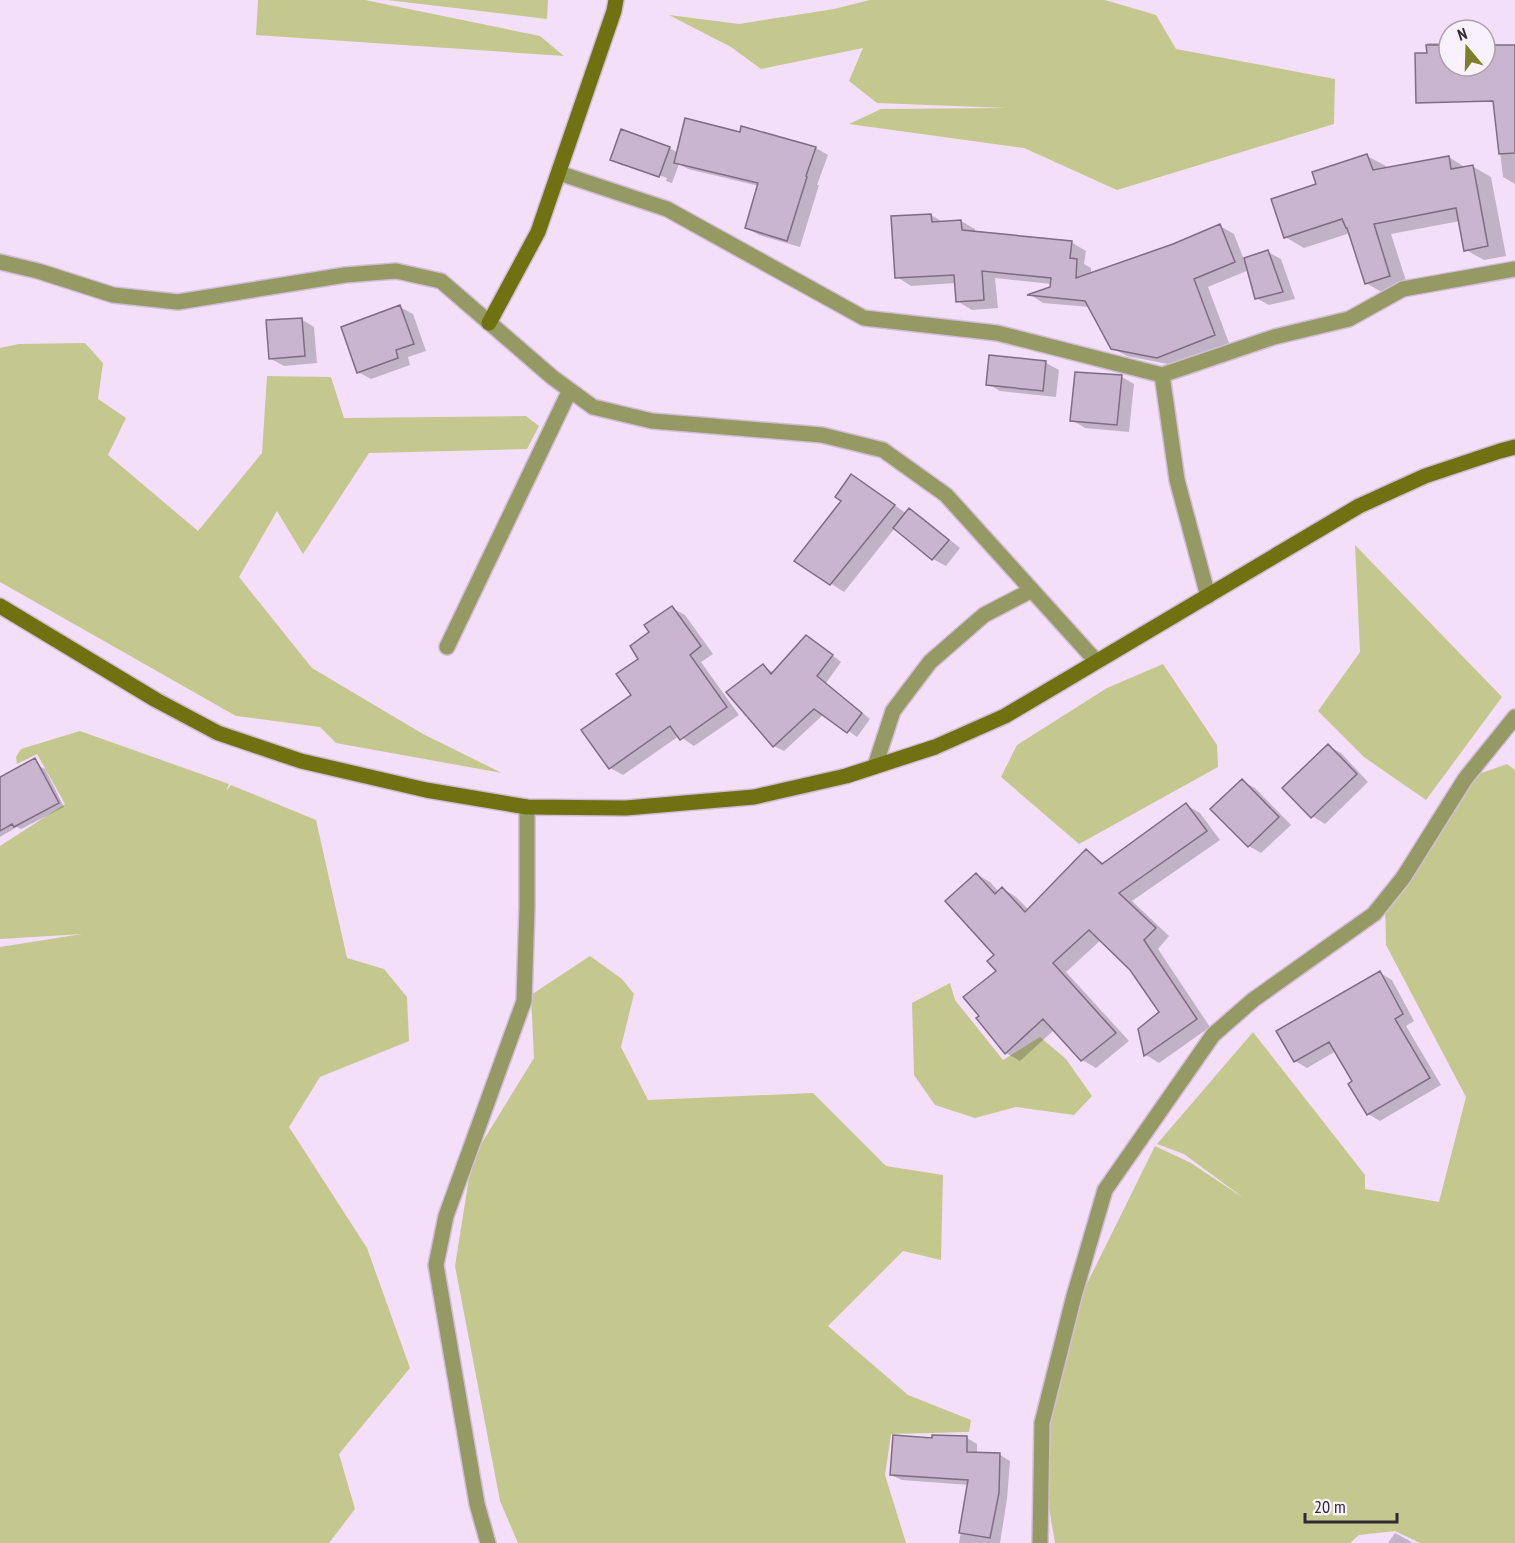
<svg xmlns="http://www.w3.org/2000/svg" width="1515" height="1543" font-family="'PT Sans Narrow',sans-serif">
	<rect width="100%" height="100%" fill="#f3dff9"/>
	<path fill="#c4c88f" d="M 258,0 L 365,0 L 540,36 L 564,56 L 256,35 Z
		M 387,0 L 548,0 L 547,19 Z
		M 870,0 L 1105,0 L 1156,15 L 1176,49 L 1335,79 L 1334,124 L 1117,190 L 1024,148 L 849,124 L 881,109 L 1007,108 L 877,103 L 849,81 L 863,48 L 761,69 L 731,47 L 669,15 L 739,24 L 834,9 Z
		M 85,343 L 103,363 L 98,399 L 126,418 L 108,455 L 198,531 L 262,453 L 267,376 L 331,377 L 344,418 L 526,416 L 539,426 L 527,449 L 369,453 L 303,554 L 277,511 L 239,577 L 312,668 L 423,734 L 502,773 L 336,743 L 320,727 L 236,716 L 0,582 L 0,348 L 19,344 Z
		M 1355,545 L 1502,697 L 1426,800 L 1364,757 L 1318,711 L 1360,652 Z
		M 1163,664 L 1217,745 L 1218,767 L 1079,844 L 1001,777 L 1017,745 L 1107,688 Z
		M 80,731 L 229,784 L 226,791 L 231,785 L 316,820 L 347,958 L 384,969 L 407,997 L 409,1041 L 320,1077 L 289,1127 L 367,1248 L 410,1368 L 339,1454 L 355,1509 L 329,1543 L 0,1543 L 0,947 L 82,934 L 0,939 L 0,846 L 65,804 L 37,754 L 17,764 L 16,757 L 21,749 Z
		M 1507,764 L 1515,770 L 1515,1543 L 1420,1543 L 1395,1531 L 1359,1535 L 1350,1543 L 1055,1543 L 1042,1467 L 1066,1326 L 1155,1146 L 1191,1163 L 1245,1199 L 1184,1154 L 1157,1144 L 1253,1032 L 1365,1175 L 1365,1189 L 1439,1202 L 1466,1097 L 1386,945 L 1385,900 L 1465,779 Z
		M 590,956 L 622,979 L 634,994 L 621,1047 L 648,1100 L 813,1093 L 886,1166 L 943,1175 L 941,1260 L 903,1251 L 828,1326 L 908,1395 L 971,1420 L 969,1432 L 891,1434 L 885,1475 L 906,1543 L 518,1543 L 500,1501 L 455,1266 L 472,1159 L 534,1058 L 531,995 Z
		M 950,983 L 955,1000 L 1003,1060 L 1040,1037 L 1066,1059 L 1092,1096 L 1074,1115 L 1016,1107 L 975,1118 L 935,1105 L 914,1075 L 912,1003 Z"/>
	<path fill="#0003" d="M 1427,43 L 1449,43 L 1449,66 L 1485,66 L 1485,44 L 1496,44 L 1515,55 L 1515,61 L 1450,78 L 1431,66 Z
		M 1515,80 L 1515,184 L 1503,177 L 1492,81 Z
		M 742,128 L 816,148 L 828,155 L 817,185 L 819,185 L 800,247 L 759,235 L 746,228 L 759,186 L 688,169 L 679,164 L 672,183 L 624,167 L 666,181 L 667,178 L 623,163 L 623,166 L 612,160 L 670,148 L 678,153 L 741,134 Z
		M 1367,156 L 1386,166 L 1387,169 L 1449,157 L 1466,168 L 1472,166 L 1491,177 L 1506,256 L 1484,260 L 1466,250 L 1460,221 L 1391,234 L 1408,287 L 1385,294 L 1366,283 L 1350,233 L 1304,248 L 1285,237 L 1318,185 Z
		M 931,215 L 943,222 L 961,221 L 975,229 L 975,233 L 1071,242 L 1086,251 L 1084,264 L 1091,268 L 1091,274 L 1173,245 L 1220,226 L 1234,234 L 1244,260 L 1268,252 L 1281,259 L 1295,299 L 1269,305 L 1256,298 L 1249,270 L 1208,287 L 1229,343 L 1173,365 L 1127,356 L 1112,348 L 1090,307 L 1043,303 L 1031,295 L 1052,288 L 1052,284 L 995,278 L 998,308 L 972,310 L 957,301 L 956,283 L 911,286 L 897,277 Z
		M 400,307 L 413,314 L 426,351 L 408,357 L 410,365 L 371,379 L 358,372 Z
		M 301,319 L 314,327 L 317,363 L 284,366 L 271,359 Z
		M 991,357 L 1046,363 L 1059,370 L 1056,397 L 1000,391 L 988,384 Z
		M 1122,377 L 1134,384 L 1129,432 L 1085,428 L 1072,420 Z
		M 864,483 L 907,514 L 910,510 L 922,517 L 960,548 L 946,566 L 933,559 L 895,528 L 844,592 L 796,561 Z
		M 672,608 L 685,615 L 713,654 L 701,662 L 739,715 L 694,746 L 679,736 L 623,775 L 610,768 L 633,695 L 640,659 L 652,633 Z
		M 815,642 L 841,662 L 826,683 L 870,719 L 857,737 L 824,714 L 784,751 L 774,746 L 763,666 L 774,673 Z
		M 1328,746 L 1341,753 L 1368,782 L 1325,824 L 1312,816 Z
		M 39,766 L 45,769 L 64,807 L 21,829 L 17,827 L 0,837 L 0,790 Z
		M 1242,781 L 1255,788 L 1291,825 L 1261,853 L 1249,846 Z
		M 1186,805 L 1200,813 L 1220,840 L 1132,901 L 1169,936 L 1158,949 L 1210,1027 L 1159,1063 L 1146,1055 L 1140,1030 L 1161,1013 L 1131,969 L 1101,940 L 1066,972 L 1129,1041 L 1096,1068 L 1082,1060 L 1054,1030 L 1020,1061 L 1006,1053 L 996,955 L 976,874 L 990,882 L 999,892 L 1002,888 L 1016,897 L 1029,910 L 1086,851 L 1105,864 Z
		M 1380,973 L 1392,980 L 1414,1021 L 1406,1026 L 1441,1085 L 1380,1121 L 1368,1114 L 1354,1082 L 1336,1051 L 1307,1068 L 1295,1061 Z
		M 967,1438 L 977,1444 L 977,1454 L 1000,1455 L 1010,1461 L 1007,1499 L 1000,1543 L 959,1543 L 969,1485 L 902,1480 L 891,1475 L 933,1439 Z
		M 1395,1533 L 1408,1540 L 1412,1543 L 1388,1543 Z"/>
	<path fill="#c9b5cf" stroke="#7e6c84" stroke-width="1.5" d="M 1426,45 L 1449,45 L 1449,66 L 1485,66 L 1485,45 L 1515,45 L 1515,153 L 1499,154 L 1493,101 L 1416,103 L 1415,53 L 1427,53 Z
		M 685,118 L 740,132 L 741,126 L 816,147 L 806,176 L 807,177 L 787,241 L 745,228 L 758,183 L 674,163 Z
		M 621,129 L 670,147 L 659,177 L 610,160 Z
		M 1367,154 L 1373,170 L 1449,156 L 1451,169 L 1473,165 L 1488,246 L 1464,251 L 1456,208 L 1374,224 L 1390,276 L 1365,284 L 1347,228 L 1346,228 L 1342,219 L 1284,238 L 1271,199 L 1316,184 L 1312,172 Z
		M 931,214 L 932,222 L 961,220 L 962,230 L 1072,241 L 1070,258 L 1077,259 L 1076,278 L 1173,244 L 1220,224 L 1235,262 L 1194,279 L 1215,335 L 1157,358 L 1111,349 L 1085,301 L 1027,295 L 1050,287 L 1051,278 L 982,271 L 984,300 L 956,302 L 954,275 L 895,278 L 891,216 Z
		M 1268,250 L 1283,292 L 1255,299 L 1244,258 Z
		M 400,305 L 414,344 L 396,350 L 398,358 L 357,373 L 341,327 Z
		M 302,318 L 305,356 L 269,359 L 266,320 Z
		M 989,355 L 1046,361 L 1043,391 L 986,385 Z
		M 1075,372 L 1122,375 L 1117,425 L 1070,421 Z
		M 851,474 L 895,505 L 830,585 L 794,561 L 841,501 L 835,497 Z
		M 909,508 L 949,540 L 932,560 L 893,528 Z
		M 672,606 L 701,646 L 690,655 L 727,707 L 680,740 L 670,726 L 609,769 L 581,730 L 631,695 L 616,674 L 638,659 L 630,646 L 649,632 L 644,625 Z
		M 806,635 L 833,655 L 817,676 L 862,713 L 847,733 L 814,709 L 773,747 L 726,692 L 763,664 L 771,674 Z
		M 1328,744 L 1357,774 L 1311,818 L 1282,788 Z
		M 35,758 L 59,803 L 14,827 L 12,824 L 0,831 L 0,777 Z
		M 1242,779 L 1279,817 L 1248,847 L 1210,809 Z
		M 1186,803 L 1207,831 L 1119,893 L 1156,928 L 1144,940 L 1197,1019 L 1144,1056 L 1138,1029 L 1159,1012 L 1130,970 L 1089,930 L 1053,963 L 1116,1033 L 1081,1061 L 1043,1019 L 1005,1054 L 976,1018 L 979,1016 L 963,997 L 996,971 L 987,961 L 994,955 L 945,901 L 976,873 L 995,894 L 1002,887 L 1025,912 L 1086,849 L 1102,864 Z
		M 1380,971 L 1403,1014 L 1395,1019 L 1430,1078 L 1367,1115 L 1348,1084 L 1352,1081 L 1329,1042 L 1294,1062 L 1276,1031 Z
		M 893,1435 L 932,1438 L 932,1435 L 967,1436 L 967,1452 L 1000,1453 L 999,1493 L 990,1538 L 959,1533 L 968,1480 L 890,1475 Z"/>
	<g fill="none" stroke-linecap="round" stroke-linejoin="round">
		<g stroke="#d0bed6" stroke-width="18">
			<path id="street" d="M 559,173 L 667,209 L 864,318 L 997,333 L 1162,375 L 1274,337 L 1349,319 L 1403,289 L 1515,269
				M 0,262 L 38,271 L 113,295 L 178,302 L 345,275 L 396,271 L 441,281 L 552,377 L 593,407 L 652,421 L 822,435 L 883,450 L 946,495 L 1096,661
				M 1162,375 L 1177,480 L 1208,596
				M 447,647 L 570,390
				M 875,766 L 893,711 L 930,662 L 984,615 L 1032,590
				M 488,1543 L 477,1504 L 436,1265 L 446,1216 L 524,1001 L 527,908 L 527,807
				M 1040,1543 L 1042,1423 L 1074,1296 L 1105,1190 L 1213,1035 L 1253,1000 L 1374,914 L 1403,878 L 1465,779 L 1515,717"/>
		</g>
		<g stroke="#d0bed6" stroke-width="18">
			<path id="secondary" d="M 489,323 L 538,232 L 614,11 L 616,0
				M 0,606 L 156,700 L 218,733 L 301,761 L 426,790 L 527,807 L 626,808 L 754,797 L 846,776 L 935,747 L 1005,716 L 1359,506 L 1425,476 L 1500,451 L 1515,447"/>
		</g>
		<use href="#street" stroke="#959963" stroke-width="15"/>
		<use href="#secondary" stroke="#707211" stroke-width="15"/>
	</g>
	<g transform="translate(1467 48) rotate(341)"><circle r="28" fill="#f9f1fc" stroke="#a9a1ac" stroke-width="1.5"/>
	<path d="M0-4.5L10 22L0 15L-10 22Z" fill="#7c7f28"/>
	<text y="-9" font-size="16" font-weight="bold" text-anchor="middle" fill="#312934">N</text>
	</g>
	<path d="M1305 1513v9h92v-9" fill="none" stroke="#312934" stroke-width="3"/>
	<text x="1314" y="1513" font-size="18" fill="#312934" stroke="#f9f1fc" stroke-width="4.5" paint-order="stroke">20 m</text>
</svg>
